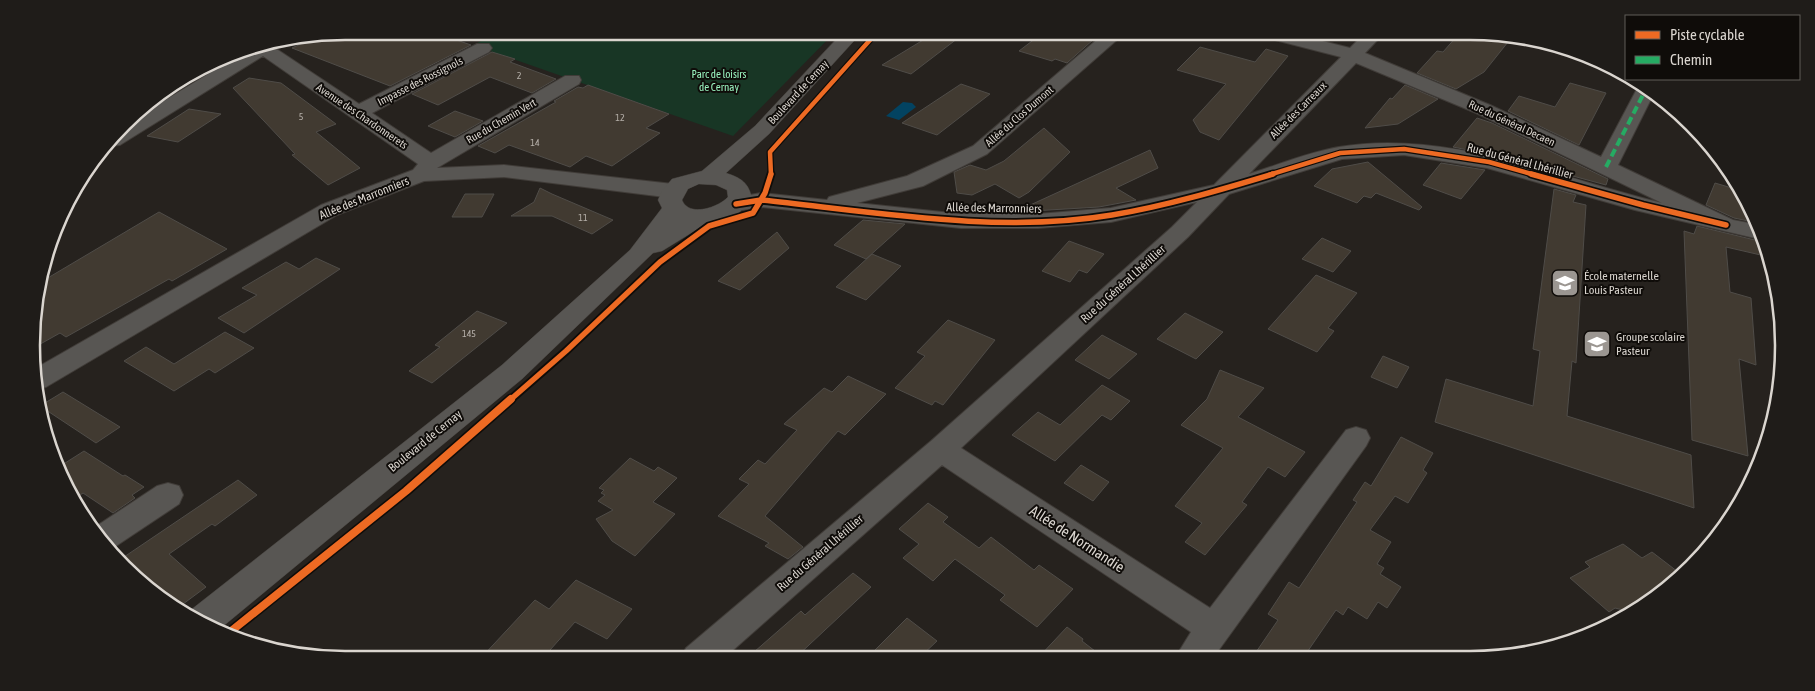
<svg xmlns="http://www.w3.org/2000/svg" width="1815" height="691" font-family="'Asap Condensed',sans-serif">
	<rect width="100%" height="100%" fill="#26221e"/>
	<path fill="#183625" d="M 502,31 L 836,31 L 733,136 L 473,45 Z"/>
	<path fill="#034361" d="M 903,102 L 912,103 L 916,107 L 899,120 L 886,116 Z"/>
	<path fill="#413a31" stroke="#4f4c48" d="M 346,31 L 431,31 L 471,45 L 390,86 L 292,48 L 320,35 Z
		M 938,31 L 966,32 L 911,74 L 882,65 Z
		M 1045,31 L 1103,31 L 1067,63 L 1055,59 L 1052,61 L 1019,51 Z
		M 1472,32 L 1512,37 L 1484,72 L 1456,89 L 1417,73 L 1437,51 L 1443,52 L 1457,36 L 1466,39 Z
		M 1200,47 L 1255,62 L 1266,49 L 1288,56 L 1219,140 L 1200,132 L 1193,120 L 1226,84 L 1177,70 Z
		M 492,52 L 515,59 L 510,62 L 556,79 L 532,93 L 490,77 L 438,105 L 412,94 Z
		M 249,78 L 281,83 L 336,124 L 316,132 L 360,168 L 328,185 L 292,155 L 295,154 L 233,88 Z
		M 1570,83 L 1606,93 L 1579,145 L 1508,111 L 1519,96 L 1555,107 Z
		M 961,84 L 990,94 L 937,135 L 902,123 Z
		M 588,85 L 669,114 L 646,128 L 660,133 L 612,166 L 586,156 L 570,167 L 509,145 L 495,153 L 478,146 L 556,102 L 554,101 L 578,87 L 583,88 Z
		M 1405,85 L 1438,99 L 1398,124 L 1365,128 L 1390,98 L 1392,99 Z
		M 189,109 L 221,114 L 178,142 L 147,136 Z
		M 455,111 L 483,121 L 455,137 L 428,126 Z
		M 1477,118 L 1492,123 L 1608,179 L 1606,185 L 1503,157 L 1453,147 Z
		M 1044,128 L 1070,152 L 1029,192 L 1019,198 L 995,184 L 972,195 L 957,193 L 954,172 L 970,165 L 986,170 L 1004,161 Z
		M 1150,150 L 1158,168 L 1116,188 L 1136,200 L 1099,207 L 1015,212 Z
		M 1368,162 L 1422,207 L 1419,210 L 1376,193 L 1371,198 L 1364,196 L 1357,203 L 1314,186 L 1332,169 Z
		M 1441,163 L 1485,170 L 1461,199 L 1423,185 Z
		M 1715,183 L 1742,191 L 1753,222 L 1734,218 L 1706,205 Z
		M 540,188 L 552,194 L 613,220 L 592,234 L 552,216 L 511,216 L 534,202 Z
		M 1554,189 L 1576,195 L 1573,202 L 1586,205 L 1576,363 L 1572,361 L 1567,416 L 1691,455 L 1694,508 L 1435,422 L 1446,379 L 1533,406 L 1540,351 L 1533,349 Z
		M 465,194 L 494,194 L 482,217 L 452,217 Z
		M 159,212 L 227,249 L 172,281 L 169,279 L 66,337 L 60,333 L 35,347 L 34,304 L 41,282 Z
		M 863,220 L 905,224 L 866,259 L 834,245 Z
		M 1697,226 L 1759,241 L 1765,256 L 1726,247 L 1730,292 L 1751,298 L 1756,365 L 1739,359 L 1748,456 L 1692,440 L 1684,231 L 1694,234 Z
		M 777,232 L 789,248 L 740,290 L 718,281 Z
		M 1322,238 L 1351,251 L 1333,272 L 1302,259 Z
		M 1069,241 L 1104,254 L 1087,273 L 1079,270 L 1070,282 L 1042,271 Z
		M 872,254 L 901,266 L 866,300 L 836,287 Z
		M 316,258 L 340,269 L 244,333 L 218,318 L 257,295 L 242,288 L 286,262 L 299,269 Z
		M 1316,275 L 1357,293 L 1328,328 L 1334,331 L 1317,352 L 1268,329 Z
		M 477,311 L 507,323 L 432,383 L 409,371 L 440,347 L 435,345 Z
		M 1185,313 L 1223,332 L 1196,359 L 1157,339 Z
		M 948,320 L 995,340 L 943,405 L 935,401 L 932,405 L 895,388 L 925,356 L 917,352 Z
		M 225,332 L 254,348 L 215,373 L 209,369 L 174,391 L 124,361 L 146,347 L 174,364 Z
		M 1102,335 L 1137,354 L 1109,379 L 1075,360 Z
		M 1383,356 L 1409,367 L 1397,388 L 1371,377 Z
		M 1220,370 L 1264,388 L 1238,417 L 1305,452 L 1285,477 L 1268,467 L 1242,502 L 1247,505 L 1205,555 L 1185,542 L 1202,523 L 1175,506 L 1223,448 L 1181,425 L 1207,399 Z
		M 848,376 L 886,394 L 845,435 L 838,431 L 765,516 L 803,547 L 788,559 L 765,546 L 769,543 L 718,516 L 749,484 L 739,479 L 758,460 L 765,464 L 797,430 L 784,424 L 824,388 L 832,392 Z
		M 1102,385 L 1130,401 L 1111,420 L 1102,415 L 1055,461 L 1012,435 L 1038,412 L 1060,425 Z
		M 63,392 L 120,427 L 96,443 L 40,406 Z
		M 1401,437 L 1433,453 L 1423,470 L 1427,473 L 1408,503 L 1395,496 L 1370,530 L 1391,542 L 1377,564 L 1384,568 L 1380,574 L 1401,587 L 1387,608 L 1378,602 L 1367,619 L 1348,607 L 1343,615 L 1336,610 L 1303,658 L 1252,658 L 1278,620 L 1268,614 L 1289,582 L 1299,588 L 1357,502 L 1353,500 L 1365,482 L 1371,486 Z
		M 84,451 L 123,476 L 125,475 L 144,487 L 132,495 L 135,498 L 113,513 L 83,493 L 80,495 L 71,488 L 62,465 Z
		M 630,458 L 654,471 L 658,467 L 677,478 L 653,502 L 675,514 L 635,556 L 612,541 L 596,519 L 613,510 L 598,501 L 605,495 L 601,493 L 604,490 L 599,488 Z
		M 1081,465 L 1109,482 L 1093,501 L 1064,483 Z
		M 238,480 L 257,495 L 215,526 L 212,524 L 169,554 L 206,587 L 179,607 L 154,595 L 121,559 Z
		M 928,503 L 948,517 L 943,522 L 979,548 L 991,537 L 1034,570 L 1039,565 L 1073,589 L 1037,627 L 1000,600 L 1005,595 L 955,559 L 933,581 L 903,558 L 919,544 L 899,529 Z
		M 1623,544 L 1642,558 L 1652,552 L 1682,575 L 1677,582 L 1631,612 L 1615,608 L 1609,612 L 1570,578 L 1590,567 L 1585,562 Z
		M 853,573 L 871,587 L 794,659 L 746,659 L 801,611 L 805,615 Z
		M 576,580 L 632,609 L 607,639 L 575,622 L 542,659 L 480,659 L 535,600 L 549,609 Z
		M 907,618 L 937,641 L 919,658 L 866,659 Z
		M 1067,627 L 1083,639 L 1082,641 L 1104,658 L 1038,658 Z"/>
	<g fill="none" stroke-linecap="round" stroke-linejoin="round">
		<g stroke="#403c38" stroke-width="2">
			<path id="street" d="M 1107,31 L 1127,31 L 987,154 L 923,186 L 857,203 L 961,214 L 1038,214 L 1111,208 L 1214,185 L 1341,57 L 1255,35 L 1252,31 L 1283,31 L 1350,48 L 1367,31 L 1386,31 L 1365,53 L 1490,105 L 1601,157 L 1639,85 L 1654,93 L 1618,165 L 1733,220 L 1754,224 L 1759,239 L 1635,210 L 1487,168 L 1404,155 L 1342,159 L 1229,194 L 1188,237 L 961,448 L 1210,608 L 1346,430 L 1356,427 L 1366,430 L 1370,438 L 1366,446 L 1213,658 L 1175,658 L 1191,632 L 942,465 L 723,659 L 681,659 L 686,648 L 931,441 L 1172,227 L 1197,202 L 1111,222 L 1038,228 L 961,228 L 761,207 L 736,211 L 728,209 L 725,204 L 728,199 L 761,193 L 827,200 L 829,197 L 907,176 L 973,146 ZM 1356,63 L 1476,113 L 1662,203 C 1559,178 1447,129 1339,147 C 1309,152 1278,165 1249,174 Z
				M 278,42 L 275,48 L 359,104 L 477,44 L 489,44 L 492,48 L 489,52 L 372,113 L 431,153 L 565,76 L 579,76 L 581,80 L 579,84 L 437,168 L 504,165 L 673,184 L 681,186 L 684,191 L 681,196 L 673,198 L 504,177 L 424,181 L 337,215 L 46,387 L 37,389 L 36,368 L 321,205 L 413,170 L 418,164 L 263,56 L 120,145 L 108,146 L 126,124 L 246,51 L 243,49 Z
				M 168,483 L 179,486 L 183,495 L 179,504 L 113,548 L 111,549 L 92,529 L 157,486 Z"/>
		</g>
		<g stroke="#403c38" stroke-width="1">
			<path id="secondary" d="M 844,31 L 863,31 L 769,134 L 726,173 C 741,178 748,182 752,198 L 738,214 L 709,222 L 662,251 L 653,253 L 522,379 L 221,628 L 191,613 L 192,609 L 502,365 L 630,250 L 662,208 L 658,200 L 662,191 L 672,179 L 702,171 L 755,126 ZM 699,184 L 716,185 L 727,190 L 728,197 C 719,207 689,218 682,200 L 688,189 Z"/>
		</g>
		<use href="#street" fill="#585653" fill-rule="evenodd"/>
		<use href="#secondary" fill="#585653" fill-rule="evenodd"/>
		<path stroke="#26ab63" stroke-width="4" stroke-dasharray="8 4" stroke-linecap="butt" d="M 1606,167 L 1646,89"/>
		<g stroke="#0f0c09" stroke-width="7">
			<path id="cycleway-far2" d="M 771,175 L 770,152 L 878,31
				M 1269,175 L 1340,153 L 1404,149 L 1489,162 L 1535,175"/>
		</g>
		<g stroke="#0f0c09" stroke-width="9">
			<path id="cycleway-far1" d="M 1531,174 L 1643,205 L 1726,225
				M 736,204 L 761,200 C 874,212 999,234 1112,215 C 1166,206 1220,190 1273,174
				M 510,400 L 566,351 L 660,262 L 709,226 L 753,213 L 765,193 L 771,174"/>
		</g>
		<g stroke="#0f0c09" stroke-width="11">
			<path id="cycleway" d="M 230,632 L 406,491 L 511,399"/>
		</g>
		<use href="#cycleway-far2" stroke="#ed6a23" stroke-width="4.5"/>
		<use href="#cycleway-far1" stroke="#ed6a23" stroke-width="5.5"/>
		<use href="#cycleway" stroke="#ed6a23" stroke-width="8"/>
	</g>
	<defs>
		<g id="school-square" transform="scale(1.4375)"><rect x="-9" y="-9" width="18" height="18" rx="4" fill="#9b9691" stroke="#0f0c09"/><path d="M0-5L7-2L0 1L-7-2ZM-4 1L0 2.5L4 1V4Q0 6-4 4Z" fill="#fff"/></g>
	</defs>
	<g fill-rule="evenodd">
		<use href="#school-square" x="1565" y="283"/>
		<use href="#school-square" x="1597" y="344"/>
	</g>
	<g text-anchor="middle" stroke-width="4" stroke-linejoin="round" paint-order="stroke">
		<g font-size="10" fill="#b4aea8">
			<text x="519" y="79">2</text>
			<text x="301" y="120">5</text>
			<text x="620" y="121">12</text>
			<text x="535" y="146">14</text>
			<text x="583" y="221">11</text>
			<text x="469" y="337">145</text>
		</g>
		<g font-size="11" fill="#9af4c0" stroke="#0f0c09">
			<text x="719" y="78">Parc de loisirs<tspan x="719" dy="13">de Cernay</tspan></text>
		</g>
		<g font-size="11" fill="#dad5cf" stroke="#0f0c09">
			<text transform="translate(420 81) rotate(-27)" y="4">Impasse des Rossignols</text>
			<text transform="translate(798 92) rotate(-47)" y="4">Boulevard de Cernay</text>
			<text transform="translate(1298 110) rotate(-45)" y="4">Allée des Carreaux</text>
			<text transform="translate(362 116) rotate(34)" y="4">Avenue des Chardonnerets</text>
			<text transform="translate(1019 116) rotate(-41)" y="4">Allée du Clos Dumont</text>
			<text transform="translate(501 121) rotate(-30)" y="4">Rue du Chemin Vert</text>
			<text transform="translate(1512 123) rotate(25)" y="4">Rue du Général Decaen</text>
		</g>
		<g font-size="12" fill="#dad5cf" stroke="#0f0c09">
			<text transform="translate(1520 161) rotate(15)" y="4">Rue du Général Lhérillier</text>
			<text transform="translate(364 198) rotate(-22)" y="4">Allée des Marronniers</text>
			<text transform="translate(994 208) rotate(1)" y="4">Allée des Marronniers</text>
			<text transform="translate(1123 284) rotate(-42)" y="4">Rue du Général Lhérillier</text>
			<text transform="translate(425 441) rotate(-39)" y="4">Boulevard de Cernay</text>
			<text transform="translate(820 553) rotate(-41)" y="4">Rue du Général Lhérillier</text>
		</g>
		<g font-size="12" fill="#dad5cf" stroke="#0f0c09" text-anchor="start">
			<text x="1584" y="280">École maternelle<tspan x="1584" dy="14">Louis Pasteur</tspan></text>
			<text x="1616" y="341">Groupe scolaire<tspan x="1616" dy="14">Pasteur</tspan></text>
		</g>
		<g font-size="15" fill="#dad5cf" stroke="#0f0c09">
			<text transform="translate(1077 539) rotate(33)" y="5">Allée de Normandie</text>
		</g>
	</g>
	<path d="M0 0H1815V691H0ZM345 40H1470A305 305 0 0 1 1775 345V346A305 305 0 0 1 1470 651H345A305 305 0 0 1 40 346V345A305 305 0 0 1 345 40Z" fill="#1f1c19" fill-rule="evenodd"/>
	<path fill="none" stroke="#dad5cf" stroke-width="2.5" d="M345 40H1470A305 305 0 0 1 1775 345V346A305 305 0 0 1 1470 651H345A305 305 0 0 1 40 346V345A305 305 0 0 1 345 40Z"/>
	<rect x="1625" y="15" width="175" height="65" fill="#0f0c09" stroke="#605c58"/>
	<rect x="1635" y="31" width="25" height="8" fill="#ed6a23" stroke="#605c58"/>
	<text x="1670" y="40" font-size="15" fill="#dad5cf">Piste cyclable</text>
	<rect x="1635" y="56" width="25" height="8" fill="#26ab63" stroke="#605c58"/>
	<text x="1670" y="65" font-size="15" fill="#dad5cf">Chemin</text>
</svg>
